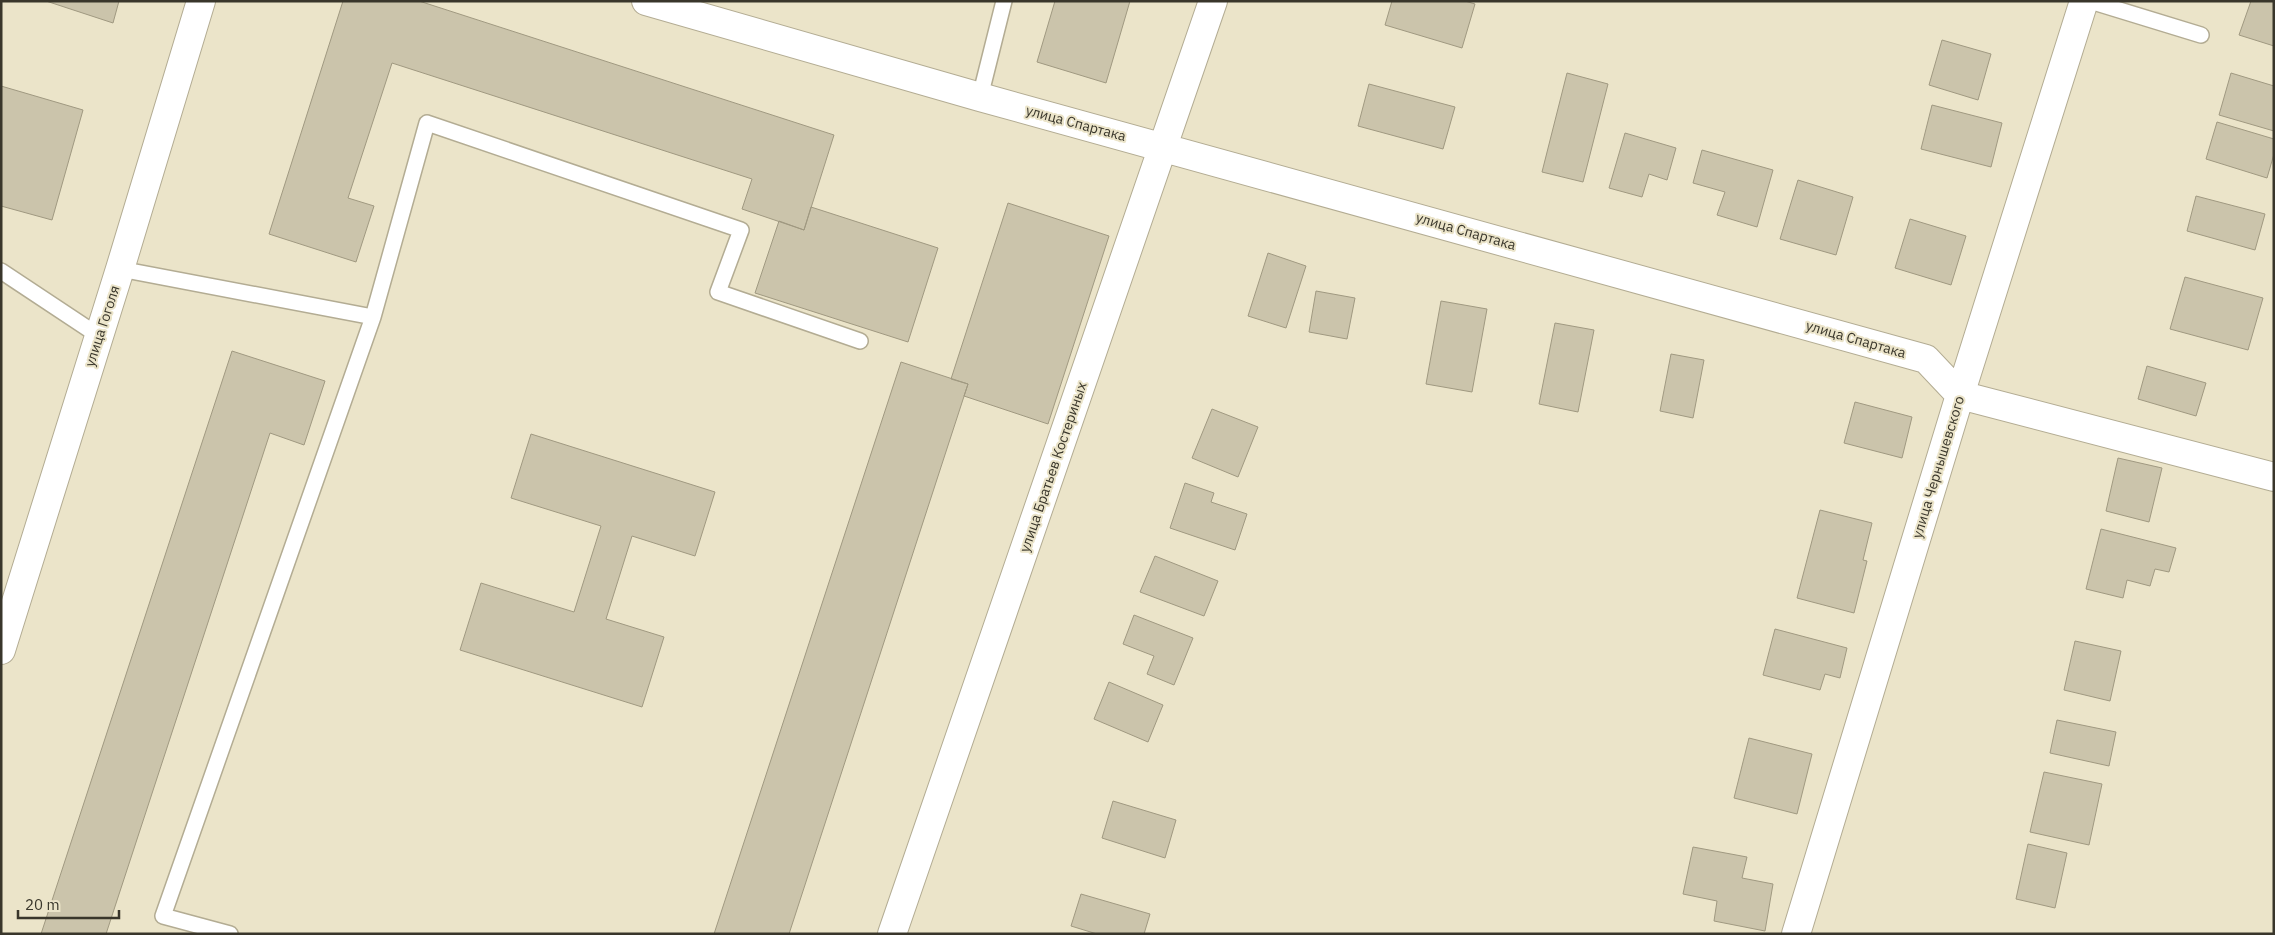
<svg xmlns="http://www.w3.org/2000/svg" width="2275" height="935" font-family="'IBM Plex Sans',sans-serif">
	<rect width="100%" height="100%" fill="#ebe4c9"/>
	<path fill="#cbc4ab" stroke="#a09981" d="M 46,1 L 119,1 L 113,23 Z
		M 343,1 L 419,1 L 834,135 L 804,230 L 742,209 L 752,179 L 392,63 L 348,198 L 374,206 L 356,262 L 269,234 Z
		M 1055,1 L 1130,1 L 1106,83 L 1037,62 Z
		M 1392,1 L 1465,1 L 1475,4 L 1462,48 L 1385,25 Z
		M 2251,1 L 2274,1 L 2274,46 L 2239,35 Z
		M 1942,40 L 1991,54 L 1978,100 L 1929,85 Z
		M 1567,73 L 1608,84 L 1583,182 L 1542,172 Z
		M 2231,73 L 2274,86 L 2274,131 L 2219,115 Z
		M 1369,84 L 1455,107 L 1443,149 L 1358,126 Z
		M 1,86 L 83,110 L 52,220 L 1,206 Z
		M 1932,105 L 2002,123 L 1991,167 L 1921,149 Z
		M 2217,122 L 2274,139 L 2274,154 L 2267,178 L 2206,159 Z
		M 1625,133 L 1676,148 L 1667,180 L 1649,174 L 1642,197 L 1609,188 Z
		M 1702,150 L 1773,170 L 1757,227 L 1717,215 L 1725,192 L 1693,183 Z
		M 1798,180 L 1853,197 L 1836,255 L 1780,239 Z
		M 2196,196 L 2265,214 L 2255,250 L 2187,231 Z
		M 1008,203 L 1109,236 L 1048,424 L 964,396 L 968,384 L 951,379 Z
		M 811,207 L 938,248 L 908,342 L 755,293 L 779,221 L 804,230 Z
		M 1910,219 L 1966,236 L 1951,285 L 1895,268 Z
		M 1268,253 L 1306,266 L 1286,328 L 1248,316 Z
		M 2185,277 L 2263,298 L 2248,350 L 2170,329 Z
		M 1316,291 L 1355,298 L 1347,339 L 1309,332 Z
		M 1441,301 L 1487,309 L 1472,392 L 1426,384 Z
		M 1555,323 L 1594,330 L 1578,412 L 1539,404 Z
		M 232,351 L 325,381 L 304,445 L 270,433 L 106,934 L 41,934 Z
		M 1671,354 L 1704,360 L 1693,418 L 1660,411 Z
		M 901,362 L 968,384 L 789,934 L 714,934 Z
		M 2147,366 L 2206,383 L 2196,416 L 2138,399 Z
		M 1855,402 L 1912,417 L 1902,458 L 1844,443 Z
		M 1212,409 L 1258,427 L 1238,477 L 1192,458 Z
		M 531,434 L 715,492 L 695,556 L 632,536 L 606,619 L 664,637 L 642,707 L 460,650 L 481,583 L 574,612 L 601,526 L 511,498 Z
		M 2118,458 L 2162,468 L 2149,522 L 2106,511 Z
		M 1185,483 L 1214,493 L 1211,502 L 1247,514 L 1235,550 L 1170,528 Z
		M 1820,510 L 1872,523 L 1863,560 L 1867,561 L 1854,613 L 1797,598 Z
		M 2101,529 L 2176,548 L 2169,572 L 2155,569 L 2150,586 L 2127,580 L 2123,598 L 2086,589 Z
		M 1155,556 L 1218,581 L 1204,616 L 1140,592 Z
		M 1134,615 L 1193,638 L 1174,685 L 1147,674 L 1154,656 L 1123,644 Z
		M 1775,629 L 1847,648 L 1840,678 L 1825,674 L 1820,690 L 1763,675 Z
		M 2075,641 L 2121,651 L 2110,701 L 2064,690 Z
		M 1109,682 L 1163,705 L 1148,742 L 1094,719 Z
		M 2057,720 L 2116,732 L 2109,766 L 2050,753 Z
		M 1749,738 L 1812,754 L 1797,814 L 1734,798 Z
		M 2044,772 L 2102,784 L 2089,845 L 2030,832 Z
		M 1113,801 L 1176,820 L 1165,858 L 1102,838 Z
		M 2028,844 L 2067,853 L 2055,908 L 2016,899 Z
		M 1693,847 L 1747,857 L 1742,878 L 1773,884 L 1765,931 L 1714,921 L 1717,901 L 1683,894 Z
		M 1081,894 L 1150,914 L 1144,934 L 1097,934 L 1071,926 Z"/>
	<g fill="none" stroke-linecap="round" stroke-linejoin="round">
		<g stroke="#b3ac93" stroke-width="18">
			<path id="service" d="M 2090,1 L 2201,35
				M 980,97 L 1004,1
				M 120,269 L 373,317
				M 1,271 L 99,336
				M 230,934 L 163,916 L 373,317 L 427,123 L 741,230 L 718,292 L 860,341"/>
		</g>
		<g stroke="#b3ac93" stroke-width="30">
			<path id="minor" d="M 646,1 L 980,97 L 1926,359 L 1960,395 L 2274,477
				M 892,934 L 1213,1
				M 1796,934 L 1960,395 L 2084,1"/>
		</g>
		<g stroke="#b3ac93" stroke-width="30">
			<path id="tertiary" d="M 1,650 L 120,269 L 201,1"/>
		</g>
		<use href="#service" stroke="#fff" stroke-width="15"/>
		<use href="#minor" stroke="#fff" stroke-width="28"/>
		<use href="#tertiary" stroke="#fff" stroke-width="28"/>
	</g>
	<g text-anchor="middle" stroke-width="4" stroke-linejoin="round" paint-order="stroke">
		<g font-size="14" fill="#39362b" stroke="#ebe4c9">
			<text transform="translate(1076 123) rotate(15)" y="5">улица Спартака</text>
			<text transform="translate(1466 231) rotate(16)" y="5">улица Спартака</text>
			<text transform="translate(102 326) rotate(-72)" y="5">улица Гоголя</text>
			<text transform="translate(1856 339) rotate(16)" y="5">улица Спартака</text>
			<text transform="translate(1053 467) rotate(-71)" y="5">улица Братьев Костериных</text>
			<text transform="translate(1938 467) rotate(-73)" y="5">улица Чернышевского</text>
		</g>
	</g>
	<rect width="2275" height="935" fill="none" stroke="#39362b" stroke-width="5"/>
	<path d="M18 910v8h101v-8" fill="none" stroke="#39362b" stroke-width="2.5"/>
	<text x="25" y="910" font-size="15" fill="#39362b" stroke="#ebe4c9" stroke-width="4" paint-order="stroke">20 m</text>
</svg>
